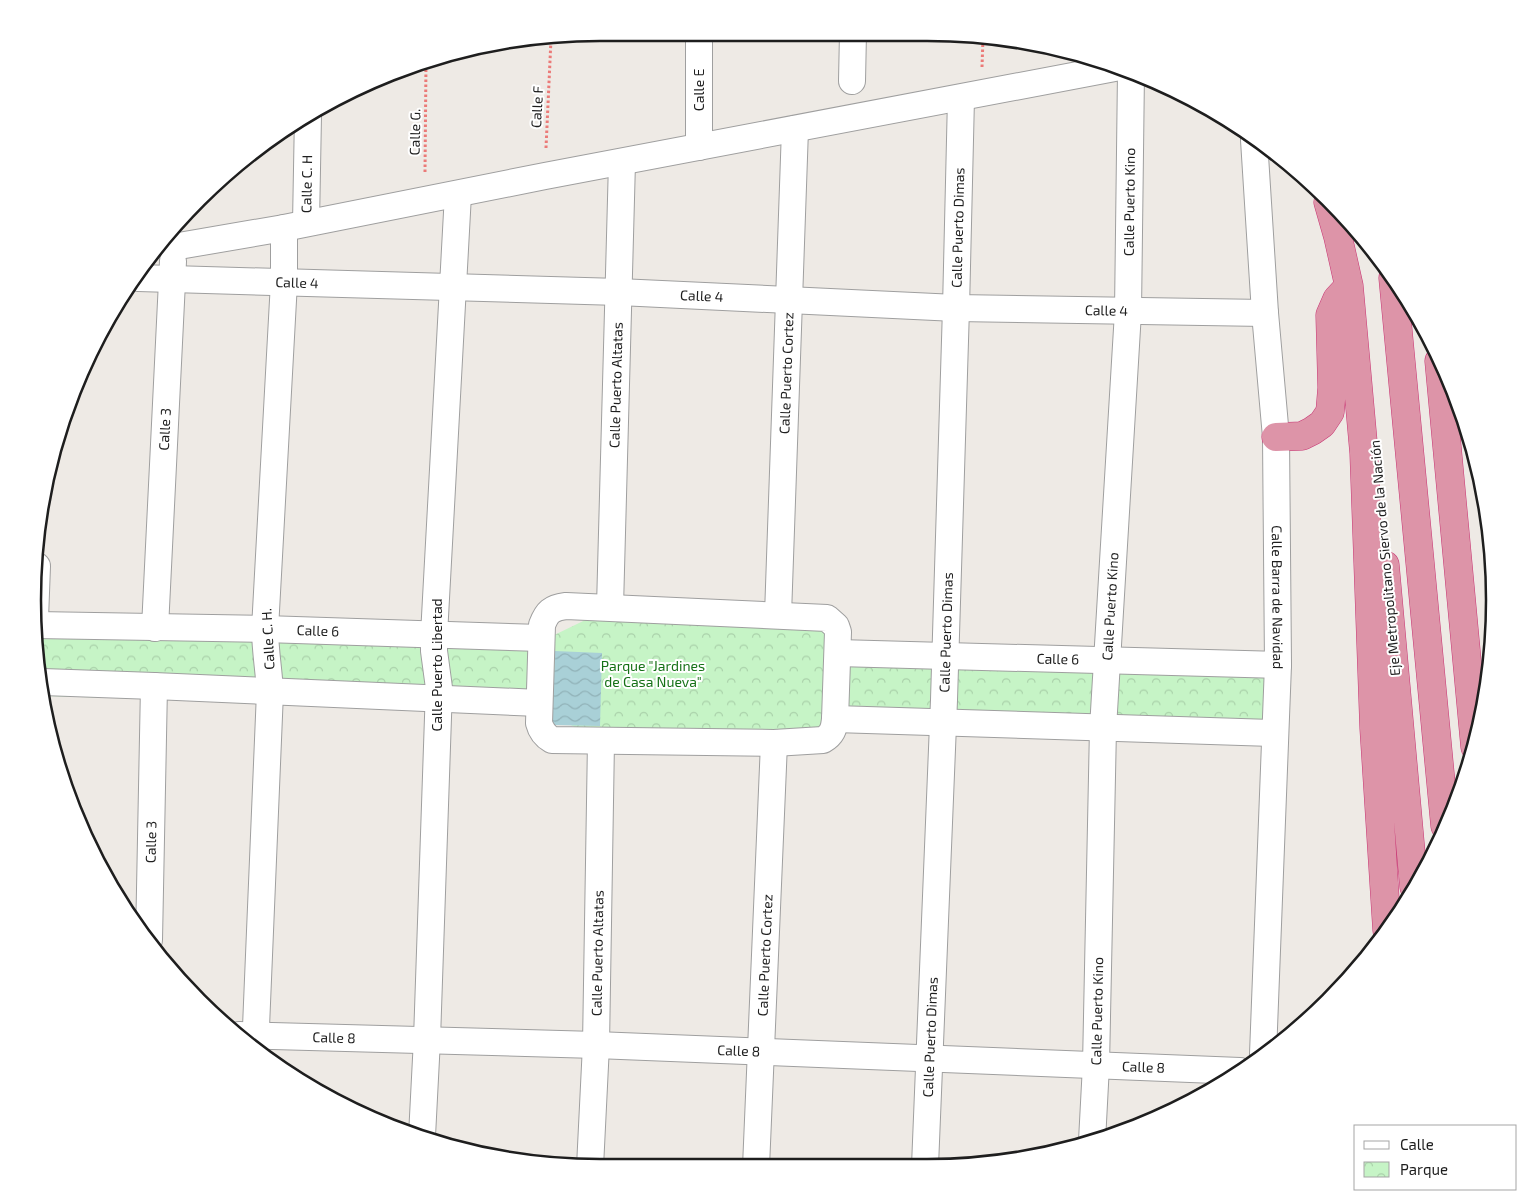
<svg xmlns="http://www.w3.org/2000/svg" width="1527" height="1200" font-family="'Exo 2',sans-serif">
	<defs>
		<pattern id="park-crowns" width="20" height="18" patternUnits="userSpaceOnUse" patternTransform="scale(1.25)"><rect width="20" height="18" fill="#c6f4c6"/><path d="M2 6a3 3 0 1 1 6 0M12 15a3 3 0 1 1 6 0" fill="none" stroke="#aad1aa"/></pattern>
		<pattern id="water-waves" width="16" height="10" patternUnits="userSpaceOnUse" patternTransform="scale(1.25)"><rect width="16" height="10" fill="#a9d0d7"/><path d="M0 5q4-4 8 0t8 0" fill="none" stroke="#91b2b8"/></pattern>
	</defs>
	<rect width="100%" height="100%" fill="#eeeae5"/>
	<path fill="url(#park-crowns)" d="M 610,608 L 844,615 L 841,652 L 1271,667 L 1271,732 L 834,718 L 832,740 L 597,739 L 539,708 L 256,704 L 153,699 L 45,696 L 36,623 L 544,640 Z"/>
	<path fill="url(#water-waves)" d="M 555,651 L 602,653 L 600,726 L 552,725 Z"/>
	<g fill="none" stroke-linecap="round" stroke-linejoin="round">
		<g stroke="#9f9f9f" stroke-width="28">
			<g id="minor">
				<path d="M 699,33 L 699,147"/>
				<path d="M 852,81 L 853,33"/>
				<path id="s1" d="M 1254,140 L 1265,313 L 1276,437 L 1278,665 L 1263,1054"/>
				<path id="s2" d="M 306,223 L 308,115"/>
				<path d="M 173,247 L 284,228 L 545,176 L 1120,67"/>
				<path id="s3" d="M 138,278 L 619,292 L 956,308 L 1265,313"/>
				<path d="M 566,606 L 827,618 L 836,626 L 838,632 L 835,719 C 834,729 832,735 823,740 L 774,743 L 552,740 C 545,736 541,731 539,723 L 542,625 C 547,612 551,608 566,606 Z"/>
				<path id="s4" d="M 610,607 L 622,162"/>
				<path id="s5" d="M 778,615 L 795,129"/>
				<path d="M 35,619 L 37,566"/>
				<path id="s6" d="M 36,625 L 265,629 L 541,638"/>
				<path id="s7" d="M 155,628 L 173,261"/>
				<path id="s8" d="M 838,653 L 1278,665"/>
				<path d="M 43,682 L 154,686 L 539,703"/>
				<path d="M 835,719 L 1275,733"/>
				<path id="s9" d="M 149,940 L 154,686"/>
				<path id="s10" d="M 239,1035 L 596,1045 L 1240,1071"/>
				<path d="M 255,1051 L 270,692 C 269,671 265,650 265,629 L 284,282 L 284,228"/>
				<path d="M 422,1136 L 427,1039 L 439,688 L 434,651 L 434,635 L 458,194"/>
				<path id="s11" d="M 1092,1141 L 1096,1065 L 1103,728 L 1128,312 L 1131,72"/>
				<path id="s12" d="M 925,1166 L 944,700 L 956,308 L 961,98"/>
				<path id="s13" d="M 590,1167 L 596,1045 L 601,741"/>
				<path id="s14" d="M 756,1167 L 774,743"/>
			</g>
		</g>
		<g stroke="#c83674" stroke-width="29">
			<path id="motorway" d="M 1328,202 L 1338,237 L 1349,286 L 1364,453 L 1374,728 L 1387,930
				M 1393,278 L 1445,826
				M 1439,361 L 1475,747
				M 1276,437 L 1302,436 L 1312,431 L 1322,424 L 1330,412 L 1332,388 L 1330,315 L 1337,299 L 1349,286
				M 1385,565 L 1414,887"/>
		</g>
		<path stroke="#eb7a78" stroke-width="3" stroke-dasharray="2.5 2.5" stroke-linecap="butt" d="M 982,67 L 983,38
			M 546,148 L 551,39
			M 425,172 L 426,63"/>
		<use href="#minor" stroke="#fff" stroke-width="26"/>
		<use href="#motorway" stroke="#dd94a8" stroke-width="28"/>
	</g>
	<g text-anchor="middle" stroke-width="4" stroke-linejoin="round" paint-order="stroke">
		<g font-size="14" fill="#1e1e1e" stroke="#fff">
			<text transform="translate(699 90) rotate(-90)" y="5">Calle E</text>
			<text transform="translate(537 107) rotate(-87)" y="5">Calle F</text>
			<text transform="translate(415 132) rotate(-89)" y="5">Calle G.</text>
			<text dy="5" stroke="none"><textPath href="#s2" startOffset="39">Calle C. H</textPath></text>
			<text dy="5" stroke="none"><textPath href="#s11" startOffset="940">Calle Puerto Kino</textPath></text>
			<text dy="5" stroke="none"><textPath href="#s12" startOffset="939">Calle Puerto Dimas</textPath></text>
			<text dy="5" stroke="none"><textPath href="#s3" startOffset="159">Calle 4</textPath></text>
			<text dy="5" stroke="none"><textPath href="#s3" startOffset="564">Calle 4</textPath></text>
			<text dy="5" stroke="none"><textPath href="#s3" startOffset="969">Calle 4</textPath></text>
			<text dy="5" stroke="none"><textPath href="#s5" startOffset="242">Calle Puerto Cortez</textPath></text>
			<text dy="5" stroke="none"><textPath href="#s4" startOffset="222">Calle Puerto Altatas</textPath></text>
			<text dy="5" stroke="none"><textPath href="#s7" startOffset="199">Calle 3</textPath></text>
			<text transform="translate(1385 558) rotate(-95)" y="5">Eje Metropolitano Siervo de la Nación</text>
			<text dy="5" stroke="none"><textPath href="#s1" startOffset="458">Calle Barra de Navidad</textPath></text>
			<text dy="5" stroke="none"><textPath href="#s11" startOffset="535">Calle Puerto Kino</textPath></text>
			<text dy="5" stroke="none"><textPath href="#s6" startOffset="282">Calle 6</textPath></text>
			<text dy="5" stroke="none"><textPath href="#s12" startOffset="534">Calle Puerto Dimas</textPath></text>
			<text transform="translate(268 639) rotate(-93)" y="5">Calle C. H.</text>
			<text dy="5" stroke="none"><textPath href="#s8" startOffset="220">Calle 6</textPath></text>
			<text transform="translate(437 665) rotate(-90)" y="5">Calle Puerto Libertad</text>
			<text dy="5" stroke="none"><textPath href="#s9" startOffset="98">Calle 3</textPath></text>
			<text dy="5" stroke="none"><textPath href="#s13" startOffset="214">Calle Puerto Altatas</textPath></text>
			<text dy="5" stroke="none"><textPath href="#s14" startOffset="212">Calle Puerto Cortez</textPath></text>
			<text dy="5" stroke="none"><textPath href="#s11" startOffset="130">Calle Puerto Kino</textPath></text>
			<text dy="5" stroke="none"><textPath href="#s12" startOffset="129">Calle Puerto Dimas</textPath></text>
			<text dy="5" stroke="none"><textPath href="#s10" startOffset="95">Calle 8</textPath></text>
			<text dy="5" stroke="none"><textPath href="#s10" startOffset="500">Calle 8</textPath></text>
			<text dy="5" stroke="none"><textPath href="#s10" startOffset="905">Calle 8</textPath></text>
		</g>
		<g font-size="14" fill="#167117" stroke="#fff">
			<text x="653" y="671">Parque "Jardines<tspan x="653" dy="16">de Casa Nueva"</tspan></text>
		</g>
	</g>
	<path d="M0 0H1527V1200H0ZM600 41H927A559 559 0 0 1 1486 600V600A559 559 0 0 1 927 1159H600A559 559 0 0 1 41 600V600A559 559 0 0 1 600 41Z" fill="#fff" fill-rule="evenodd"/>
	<path fill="none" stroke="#1e1e1e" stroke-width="2.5" d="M600 41H927A559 559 0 0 1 1486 600V600A559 559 0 0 1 927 1159H600A559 559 0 0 1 41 600V600A559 559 0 0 1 600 41Z"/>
	<rect x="1354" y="1125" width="162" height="65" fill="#ffffff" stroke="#a5a5a5"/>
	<rect x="1364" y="1141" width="25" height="8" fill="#ffffff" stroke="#a5a5a5"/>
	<text x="1400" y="1150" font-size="15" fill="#1e1e1e">Calle</text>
	<rect x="1364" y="1162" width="25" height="15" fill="url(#park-crowns)" stroke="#a5a5a5"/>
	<text x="1400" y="1175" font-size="15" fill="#1e1e1e">Parque</text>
</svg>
